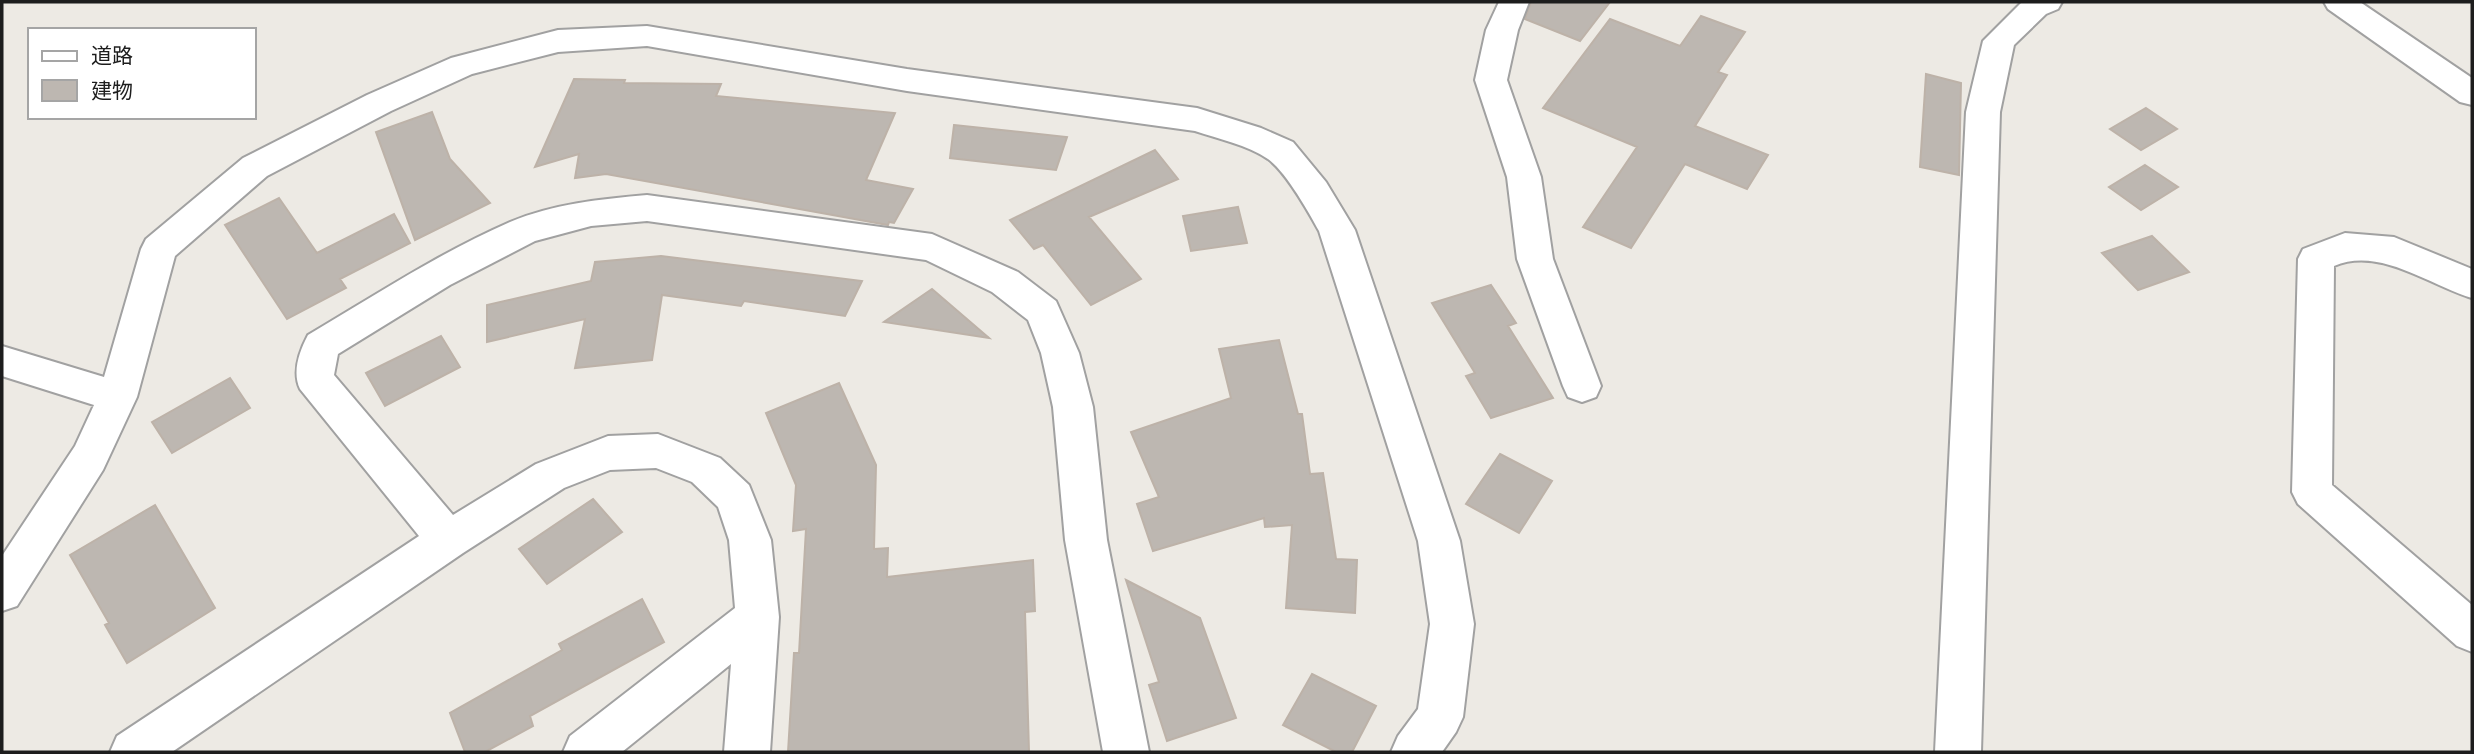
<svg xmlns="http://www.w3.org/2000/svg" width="2474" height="754" font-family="'IBM Plex Sans','Noto Sans JP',sans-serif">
	<rect width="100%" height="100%" fill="#edeae4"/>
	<path fill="#bdb7b1" stroke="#bdb2a8" stroke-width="2" d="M 1531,2 L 1610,2 L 1580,41 L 1525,19 Z
		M 1701,16 L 1745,32 L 1718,72 L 1727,75 L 1695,126 L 1768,155 L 1747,189 L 1685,164 L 1631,248 L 1583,227 L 1637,147 L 1543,108 L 1610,19 L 1680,46 Z
		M 1926,74 L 1961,83 L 1959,175 L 1920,167 Z
		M 574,79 L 625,80 L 624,83 L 721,84 L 716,96 L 895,113 L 866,180 L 913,189 L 894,223 L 889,222 L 888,225 L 606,174 L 575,178 L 579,154 L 535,167 Z
		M 2146,108 L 2177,129 L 2141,150 L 2110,129 Z
		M 432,112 L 450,159 L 490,203 L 415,240 L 376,132 Z
		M 954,125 L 1067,137 L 1056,170 L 950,158 Z
		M 1155,150 L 1178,179 L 1089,217 L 1141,279 L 1091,305 L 1043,245 L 1034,249 L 1010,220 Z
		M 2145,165 L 2178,187 L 2141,210 L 2109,187 Z
		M 279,198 L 317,253 L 394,214 L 410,243 L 340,279 L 346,288 L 287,319 L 225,225 Z
		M 1238,207 L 1247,243 L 1191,251 L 1183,216 Z
		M 2152,236 L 2189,272 L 2138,290 L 2102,253 Z
		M 661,256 L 862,281 L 845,316 L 744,301 L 741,306 L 662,295 L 652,360 L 575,368 L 585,319 L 487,342 L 487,305 L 591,281 L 595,262 Z
		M 1491,285 L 1516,323 L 1508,326 L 1553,398 L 1491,418 L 1466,376 L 1475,373 L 1432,303 Z
		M 932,289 L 989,338 L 884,322 Z
		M 441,336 L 460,367 L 385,406 L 366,373 Z
		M 1279,340 L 1298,414 L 1302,414 L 1310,474 L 1323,473 L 1336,559 L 1357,560 L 1355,613 L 1286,608 L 1292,525 L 1265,527 L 1264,518 L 1153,551 L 1137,504 L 1159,497 L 1131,432 L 1231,398 L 1219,349 Z
		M 230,378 L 250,408 L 172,453 L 152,422 Z
		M 839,383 L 876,465 L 874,549 L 888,548 L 887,577 L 1033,560 L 1035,611 L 1025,612 L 1029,752 L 788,752 L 794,653 L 799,653 L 806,529 L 793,531 L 796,485 L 766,413 Z
		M 1500,454 L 1552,481 L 1519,533 L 1466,504 Z
		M 593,499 L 622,532 L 547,584 L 519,549 Z
		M 155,505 L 215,608 L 127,663 L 105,625 L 109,623 L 70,555 Z
		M 1126,580 L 1200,618 L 1236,718 L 1167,741 L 1149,685 L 1159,682 Z
		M 642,599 L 664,642 L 530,716 L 533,726 L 485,752 L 465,752 L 450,713 L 562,650 L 559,644 Z
		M 1312,674 L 1376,706 L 1352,752 L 1336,752 L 1283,725 Z"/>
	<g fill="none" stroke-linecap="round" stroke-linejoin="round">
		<g stroke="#a1a1a1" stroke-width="4">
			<path id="street" d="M 1499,2 L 1529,2 L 1518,30 L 1507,80 L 1541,177 L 1553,259 L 1601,386 L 1596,397 L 1582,402 L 1568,397 L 1563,386 L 1517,259 L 1507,177 L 1475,80 L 1486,30 Z
				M 2022,2 L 2062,2 L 2058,9 L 2046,14 L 2014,45 L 2000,112 L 1981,752 L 1935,752 L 1966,112 L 1983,41 Z
				M 2324,2 L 2360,2 L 2472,78 L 2472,105 L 2460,102 L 2328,9 Z
				M 647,26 L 907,69 L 1197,108 L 1261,128 L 1293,142 L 1326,182 L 1355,230 L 1460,541 L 1474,624 L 1463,717 L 1456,732 L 1442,752 L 1391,752 L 1398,736 L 1418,709 L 1430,624 L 1418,541 L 1319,231 C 1308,211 1286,172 1268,159 C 1247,145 1219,139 1195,131 L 907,91 L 647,46 L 558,52 L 472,74 L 391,111 L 267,176 L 175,256 L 137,397 L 103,470 L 17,606 L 2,611 L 2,556 L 75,446 L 94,405 L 2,376 L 2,346 L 104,377 L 141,249 L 146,239 L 243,158 L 367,95 L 451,58 L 558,30 Z
				M 647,195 L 932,234 L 1018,272 L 1056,301 L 1079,353 L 1093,407 L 1107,540 L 1149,752 L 1103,752 L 1065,540 L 1053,407 L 1041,353 L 1028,320 L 992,292 L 926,260 L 647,221 L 591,226 L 535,241 L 450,285 L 338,354 L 334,375 L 453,515 L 536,464 L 608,436 L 658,434 L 720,458 L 749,485 L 771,540 L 779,617 L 770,752 L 724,752 L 731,664 L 622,752 L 563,752 L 570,736 L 735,608 L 729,540 L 718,507 L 692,482 L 656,468 L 610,470 L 564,488 L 463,553 L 172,752 L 110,752 L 117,736 L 419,536 L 300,389 C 292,372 299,352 308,335 C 374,296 439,253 510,222 C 553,204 601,199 647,195 Z
				M 2345,233 L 2394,237 L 2472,269 L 2472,298 C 2429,285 2379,246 2334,266 L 2332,485 L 2472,605 L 2472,652 L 2457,646 L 2298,504 L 2292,492 L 2298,259 L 2303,249 Z"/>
		</g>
		<use href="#street" fill="#fff" fill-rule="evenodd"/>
	</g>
	<rect width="2474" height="754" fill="none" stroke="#1d1d1d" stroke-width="7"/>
	<rect x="28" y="28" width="228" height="91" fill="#ffffff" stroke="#a5a5a5" stroke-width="2"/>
	<rect x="42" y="51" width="35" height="10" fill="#ffffff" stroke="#a5a5a5" stroke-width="2"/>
	<text x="91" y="63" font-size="21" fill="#1d1d1d">道路</text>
	<rect x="42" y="80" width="35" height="21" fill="#bdb7b1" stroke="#a5a5a5" stroke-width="2"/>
	<text x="91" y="98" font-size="21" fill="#1d1d1d">建物</text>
</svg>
